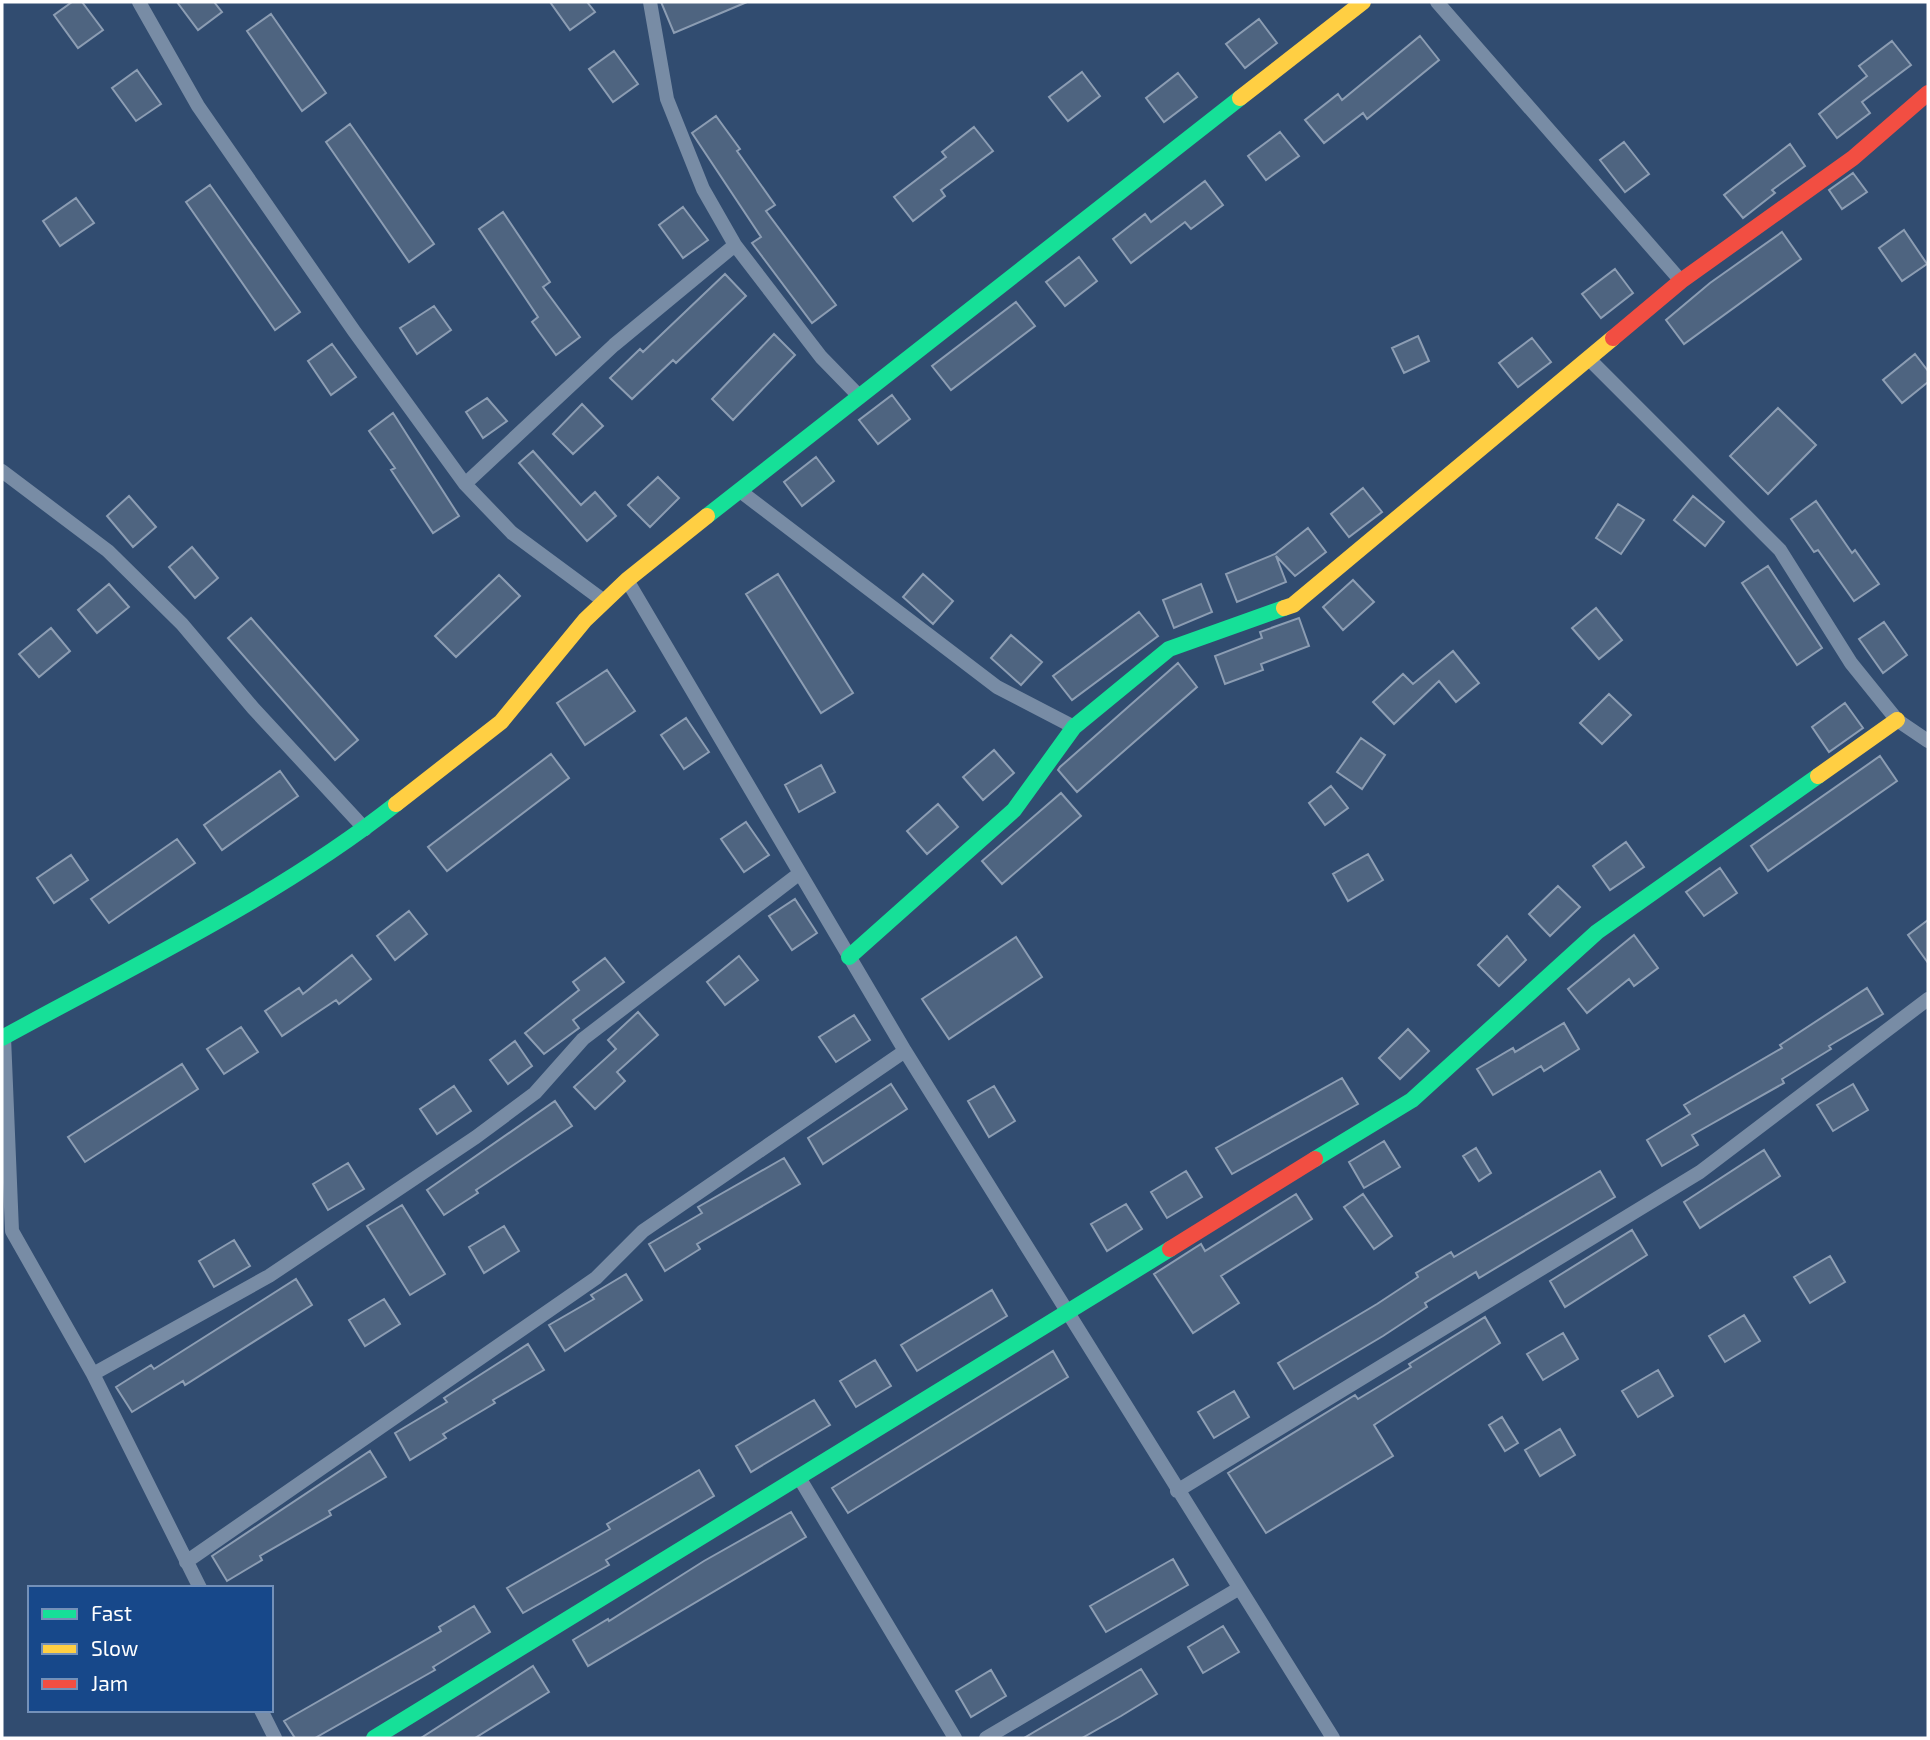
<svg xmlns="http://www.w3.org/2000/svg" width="1930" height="1740" font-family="'Exo 2',sans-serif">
	<rect width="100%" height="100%" fill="#314c70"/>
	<path fill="#4e6480" stroke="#8c9db3" stroke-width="2" d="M 72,2 L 82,2 L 103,30 L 78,48 L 54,15 Z
		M 177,2 L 214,2 L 222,12 L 198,30 Z
		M 550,2 L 587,2 L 595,12 L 570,30 Z
		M 661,2 L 747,2 L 674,33 Z
		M 271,14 L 326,93 L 302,111 L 247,31 Z
		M 1259,19 L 1277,43 L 1245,68 L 1226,44 Z
		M 1420,36 L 1439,60 L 1367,119 L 1363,113 L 1324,143 L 1305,120 L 1338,94 L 1342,100 Z
		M 1892,41 L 1911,65 L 1862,102 L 1870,113 L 1837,138 L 1819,114 L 1867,76 L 1859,66 Z
		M 614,51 L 638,84 L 613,102 L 589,69 Z
		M 137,70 L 161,104 L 136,121 L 112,88 Z
		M 1082,72 L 1100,96 L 1068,121 L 1049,97 Z
		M 1178,73 L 1197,97 L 1164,122 L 1146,98 Z
		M 716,116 L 740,149 L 737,151 L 775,205 L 766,211 L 836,305 L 812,323 L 752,243 L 761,237 L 692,133 Z
		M 350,124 L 434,244 L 409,262 L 326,142 Z
		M 974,127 L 993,151 L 941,190 L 945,196 L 913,221 L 894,197 L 946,157 L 942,152 Z
		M 1280,132 L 1299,156 L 1266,180 L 1248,156 Z
		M 1624,142 L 1649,174 L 1625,192 L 1600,160 Z
		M 1790,144 L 1805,166 L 1772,190 L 1775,193 L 1743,218 L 1724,195 Z
		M 1853,173 L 1867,192 L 1842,209 L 1829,190 Z
		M 1205,181 L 1223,205 L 1191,229 L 1185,222 L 1131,263 L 1113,239 L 1145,214 L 1151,222 Z
		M 210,185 L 300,312 L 275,330 L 186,202 Z
		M 76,198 L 94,223 L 60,246 L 43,221 Z
		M 683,207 L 708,240 L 683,258 L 659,225 Z
		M 503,212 L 550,282 L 543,287 L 580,337 L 556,355 L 532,322 L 538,317 L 479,229 Z
		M 1904,230 L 1927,264 L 1902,281 L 1879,248 Z
		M 1782,232 L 1801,259 L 1684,344 L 1666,320 L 1710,283 Z
		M 1079,257 L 1097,281 L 1065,306 L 1046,282 Z
		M 1615,269 L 1633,293 L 1601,318 L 1582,294 Z
		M 725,274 L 746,296 L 676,363 L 673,360 L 632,399 L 610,378 L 640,349 L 643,352 Z
		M 1016,302 L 1035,326 L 951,390 L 932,366 Z
		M 434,306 L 451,330 L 417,354 L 400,328 Z
		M 774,334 L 795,355 L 733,420 L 712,399 Z
		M 1418,336 L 1429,361 L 1404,373 L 1392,348 Z
		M 1532,338 L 1551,362 L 1518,387 L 1499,363 Z
		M 332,344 L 356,377 L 331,395 L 308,361 Z
		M 1915,354 L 1928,371 L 1928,382 L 1902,403 L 1883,380 Z
		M 892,395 L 910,419 L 878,444 L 859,420 Z
		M 487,398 L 507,421 L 483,438 L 466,412 Z
		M 582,404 L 603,426 L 573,454 L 553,434 Z
		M 1778,408 L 1816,445 L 1768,494 L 1730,456 Z
		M 393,413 L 459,516 L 433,533 L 391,470 L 395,468 L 369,431 Z
		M 533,451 L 581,505 L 595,492 L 616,516 L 587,541 L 519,463 Z
		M 816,457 L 834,481 L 802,506 L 784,482 Z
		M 658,477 L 679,498 L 650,527 L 628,505 Z
		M 1363,488 L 1382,512 L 1349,537 L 1331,514 Z
		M 129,496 L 156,527 L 133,547 L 107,516 Z
		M 1693,496 L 1724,522 L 1705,546 L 1674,520 Z
		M 1816,501 L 1852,553 L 1855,550 L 1879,584 L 1854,601 L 1818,550 L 1814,552 L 1791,519 Z
		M 1618,504 L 1644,520 L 1621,554 L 1596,538 Z
		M 1308,528 L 1326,552 L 1295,576 L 1276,556 L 1286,582 L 1237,602 L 1226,574 L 1275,554 Z
		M 192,547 L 218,578 L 195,598 L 169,567 Z
		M 1768,566 L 1822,648 L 1797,665 L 1742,583 Z
		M 778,574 L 853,693 L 821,713 L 746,594 Z
		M 923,574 L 953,601 L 933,624 L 903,597 Z
		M 499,575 L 520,596 L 456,657 L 435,636 Z
		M 1353,580 L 1374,602 L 1343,630 L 1323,607 Z
		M 109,584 L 129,607 L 97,633 L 78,610 Z
		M 1201,584 L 1212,612 L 1174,628 L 1163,600 Z
		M 1596,608 L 1622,640 L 1599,659 L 1572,628 Z
		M 1139,612 L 1158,636 L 1072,700 L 1053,676 Z
		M 251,618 L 358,740 L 335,760 L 228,638 Z
		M 1299,618 L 1309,646 L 1261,664 L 1263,670 L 1225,684 L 1215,656 L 1262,638 L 1260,632 Z
		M 1884,622 L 1907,655 L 1883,673 L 1859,639 Z
		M 51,628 L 70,651 L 39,677 L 19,654 Z
		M 1011,635 L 1042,662 L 1021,685 L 991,658 Z
		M 1453,651 L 1479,683 L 1456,702 L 1439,681 L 1394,724 L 1373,702 L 1403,674 L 1413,684 Z
		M 1178,663 L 1197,687 L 1077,792 L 1058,770 L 1060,767 Z
		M 607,670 L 635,711 L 585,745 L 557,703 Z
		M 1609,694 L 1631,715 L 1602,744 L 1580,723 Z
		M 1845,703 L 1863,728 L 1829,752 L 1812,727 Z
		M 686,718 L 709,752 L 684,769 L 661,735 Z
		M 1361,738 L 1385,755 L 1362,789 L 1337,772 Z
		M 994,750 L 1014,773 L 983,800 L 963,777 Z
		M 551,754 L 569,778 L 447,871 L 428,847 Z
		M 1880,756 L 1897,781 L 1768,871 L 1751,846 Z
		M 821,765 L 835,792 L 799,812 L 785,785 Z
		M 280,771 L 298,796 L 222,850 L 204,825 Z
		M 1331,786 L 1348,808 L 1325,825 L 1309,803 Z
		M 1061,793 L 1081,816 L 1002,884 L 982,861 Z
		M 938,804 L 958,827 L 927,854 L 907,831 Z
		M 746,822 L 769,855 L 744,872 L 721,839 Z
		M 177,839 L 195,863 L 109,923 L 91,899 Z
		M 1626,842 L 1644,867 L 1610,890 L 1593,866 Z
		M 1368,854 L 1383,880 L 1348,901 L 1333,874 Z
		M 71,855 L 88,880 L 54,903 L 37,878 Z
		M 1720,868 L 1737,893 L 1704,916 L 1686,892 Z
		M 1558,886 L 1580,907 L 1550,936 L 1529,914 Z
		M 795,899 L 817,933 L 792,950 L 769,916 Z
		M 409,911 L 427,934 L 395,960 L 377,936 Z
		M 1928,920 L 1928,963 L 1908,935 Z
		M 1634,935 L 1658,968 L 1634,986 L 1629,979 L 1587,1013 L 1568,989 Z
		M 1507,936 L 1526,960 L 1499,986 L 1478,965 Z
		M 1016,937 L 1042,977 L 949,1039 L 922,999 Z
		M 352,955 L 371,979 L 339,1004 L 336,1000 L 282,1036 L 265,1011 L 299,988 L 303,994 Z
		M 739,956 L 758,980 L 725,1005 L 707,982 Z
		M 605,958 L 624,982 L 573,1020 L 579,1028 L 544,1054 L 525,1033 L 579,990 L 573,982 Z
		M 1867,988 L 1883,1014 L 1829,1046 L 1831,1049 L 1782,1079 L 1784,1083 L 1692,1135 L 1698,1145 L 1662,1166 L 1647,1140 L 1690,1114 L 1684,1105 L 1782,1048 L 1780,1045 Z
		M 638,1012 L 658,1035 L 617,1072 L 625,1081 L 595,1109 L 574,1087 L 616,1049 L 608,1040 Z
		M 854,1015 L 870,1040 L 836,1062 L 819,1037 Z
		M 1564,1023 L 1579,1049 L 1544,1071 L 1541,1066 L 1493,1095 L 1477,1069 L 1513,1048 L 1515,1052 Z
		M 241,1027 L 258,1052 L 224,1074 L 207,1049 Z
		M 1408,1029 L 1429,1051 L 1400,1079 L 1379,1058 Z
		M 515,1041 L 532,1066 L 508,1084 L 490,1060 Z
		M 182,1064 L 198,1089 L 85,1162 L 68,1137 Z
		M 1342,1078 L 1358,1104 L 1232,1174 L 1216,1148 Z
		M 891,1084 L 907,1109 L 823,1164 L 808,1138 Z
		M 1853,1084 L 1868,1110 L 1833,1131 L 1817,1105 Z
		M 454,1086 L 471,1111 L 437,1134 L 420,1109 Z
		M 994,1086 L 1015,1121 L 989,1137 L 968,1101 Z
		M 555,1101 L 572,1126 L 476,1190 L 478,1193 L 444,1215 L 427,1190 Z
		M 1384,1141 L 1400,1167 L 1364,1188 L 1349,1162 Z
		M 1476,1148 L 1491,1173 L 1479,1181 L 1463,1156 Z
		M 1764,1150 L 1780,1176 L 1700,1228 L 1684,1202 Z
		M 784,1158 L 800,1184 L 697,1244 L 700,1249 L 665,1271 L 649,1244 L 702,1213 L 698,1207 Z
		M 348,1163 L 364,1189 L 328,1210 L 313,1184 Z
		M 1186,1171 L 1202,1197 L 1167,1218 L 1151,1192 Z
		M 1600,1171 L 1615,1197 L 1479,1278 L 1476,1272 L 1425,1303 L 1427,1307 L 1383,1336 L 1294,1389 L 1278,1363 L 1377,1304 L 1418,1277 L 1416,1273 L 1451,1252 L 1454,1257 Z
		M 1296,1194 L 1312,1219 L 1221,1276 L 1239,1303 L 1193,1333 L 1154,1274 L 1201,1244 L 1205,1251 Z
		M 1363,1194 L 1392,1236 L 1374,1249 L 1344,1207 Z
		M 1126,1204 L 1142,1229 L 1107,1251 L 1091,1224 Z
		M 402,1205 L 445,1274 L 410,1295 L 367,1226 Z
		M 504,1226 L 519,1251 L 484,1273 L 469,1247 Z
		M 1632,1230 L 1647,1255 L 1565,1307 L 1550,1281 Z
		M 234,1240 L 250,1266 L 214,1287 L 199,1261 Z
		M 1830,1256 L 1845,1282 L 1810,1303 L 1794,1277 Z
		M 626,1274 L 642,1300 L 565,1351 L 549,1325 L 594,1299 L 591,1295 Z
		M 296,1279 L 312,1305 L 185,1385 L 183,1381 L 132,1412 L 116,1387 L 151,1365 L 154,1369 Z
		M 992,1290 L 1007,1316 L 917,1371 L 901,1345 Z
		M 384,1299 L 400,1324 L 365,1346 L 349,1320 Z
		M 1744,1315 L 1760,1341 L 1725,1362 L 1709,1336 Z
		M 1485,1317 L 1500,1343 L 1374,1425 L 1393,1456 L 1266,1533 L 1228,1473 L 1355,1395 L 1358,1399 L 1411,1367 L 1409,1364 Z
		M 1563,1333 L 1578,1359 L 1543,1380 L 1527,1354 Z
		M 528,1344 L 544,1370 L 493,1400 L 495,1403 L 443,1434 L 446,1438 L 410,1460 L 395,1433 L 447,1402 L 444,1398 Z
		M 1053,1351 L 1068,1377 L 848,1513 L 832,1488 Z
		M 875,1360 L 891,1386 L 856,1407 L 840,1381 Z
		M 1658,1370 L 1673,1396 L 1638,1417 L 1622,1391 Z
		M 1234,1391 L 1249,1417 L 1214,1438 L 1198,1412 Z
		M 814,1400 L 830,1425 L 751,1472 L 736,1446 Z
		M 1502,1417 L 1518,1443 L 1505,1451 L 1489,1425 Z
		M 1560,1429 L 1575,1455 L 1540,1476 L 1525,1450 Z
		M 370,1451 L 386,1477 L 329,1511 L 331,1515 L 260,1556 L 262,1560 L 227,1581 L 212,1556 Z
		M 699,1470 L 714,1496 L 606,1560 L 609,1565 L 523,1613 L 507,1588 L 610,1529 L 607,1524 Z
		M 791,1512 L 806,1537 L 588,1666 L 573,1640 L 608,1619 L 609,1621 L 704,1561 Z
		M 1173,1559 L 1188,1585 L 1106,1632 L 1090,1606 Z
		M 474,1606 L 490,1632 L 433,1667 L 435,1670 L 315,1738 L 295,1738 L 284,1721 L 441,1631 L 439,1627 Z
		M 1223,1626 L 1239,1652 L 1203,1673 L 1188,1647 Z
		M 533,1666 L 549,1692 L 475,1738 L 421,1738 Z
		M 1141,1669 L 1157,1694 L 1121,1716 L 1082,1738 L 1024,1738 Z
		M 991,1670 L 1006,1696 L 971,1717 L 956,1691 Z"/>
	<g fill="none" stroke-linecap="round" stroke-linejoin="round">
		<path stroke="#788ca5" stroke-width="14" d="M 139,2 L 198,106 L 354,331 L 465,484 L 512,533 L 604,601
			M 650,2 L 667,99 L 703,189 L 735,245 L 821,357 L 858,395
			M 1437,2 L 1681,281
			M 1590,360 L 1780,550 L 1851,663 L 1897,720 L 1928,741
			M 2,471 L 108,551 L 182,624 L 253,708 L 365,829
			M 465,484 L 614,345 L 735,245
			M 740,491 L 997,687 L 1074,727
			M 627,580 L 905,1051 L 1333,1738
			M 4,1037 L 12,1231 L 93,1374 L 200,1588
			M 93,1374 L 269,1276 L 476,1137 L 535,1093 L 583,1039 L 800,873
			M 800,1479 L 955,1738
			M 1177,1491 L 1700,1172 L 1928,999
			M 186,1562 L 596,1278 L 643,1231 L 905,1051
			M 261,1710 L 275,1738
			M 986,1738 L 1238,1589"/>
		<path stroke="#16e098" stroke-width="16" d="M 707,516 L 1240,98
			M 849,957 L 1014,810 L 1074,727 L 1169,649 L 1284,608
			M 2,1038 C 133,966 278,897 396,804
			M 1315,1159 L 1412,1100 L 1597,932 L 1818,776
			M 374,1738 L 1170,1249"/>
		<path stroke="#ffcf43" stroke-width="16" d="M 1240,98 L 1363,2
			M 1284,608 L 1293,605 L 1613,338
			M 1818,776 L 1897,720
			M 396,804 L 501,722 L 585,620 L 627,580 L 707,516"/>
		<path stroke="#f24e42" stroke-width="16" d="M 1613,338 L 1681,281 L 1853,158 L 1928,93
			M 1170,1249 L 1315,1159"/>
	</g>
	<rect width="1930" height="1740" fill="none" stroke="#ffffff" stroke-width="7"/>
	<rect x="28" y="1586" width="245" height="126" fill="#17488a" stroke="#7491b9" stroke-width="2"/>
	<rect x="42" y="1609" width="35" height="10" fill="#16e098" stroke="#7491b9" stroke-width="2"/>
	<text x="91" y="1621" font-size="21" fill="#ffffff">Fast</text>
	<rect x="42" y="1644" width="35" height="10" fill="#ffcf43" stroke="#7491b9" stroke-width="2"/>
	<text x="91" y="1656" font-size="21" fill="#ffffff">Slow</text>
	<rect x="42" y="1679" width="35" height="10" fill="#f24e42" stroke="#7491b9" stroke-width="2"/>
	<text x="91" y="1691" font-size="21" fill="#ffffff">Jam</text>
</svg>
